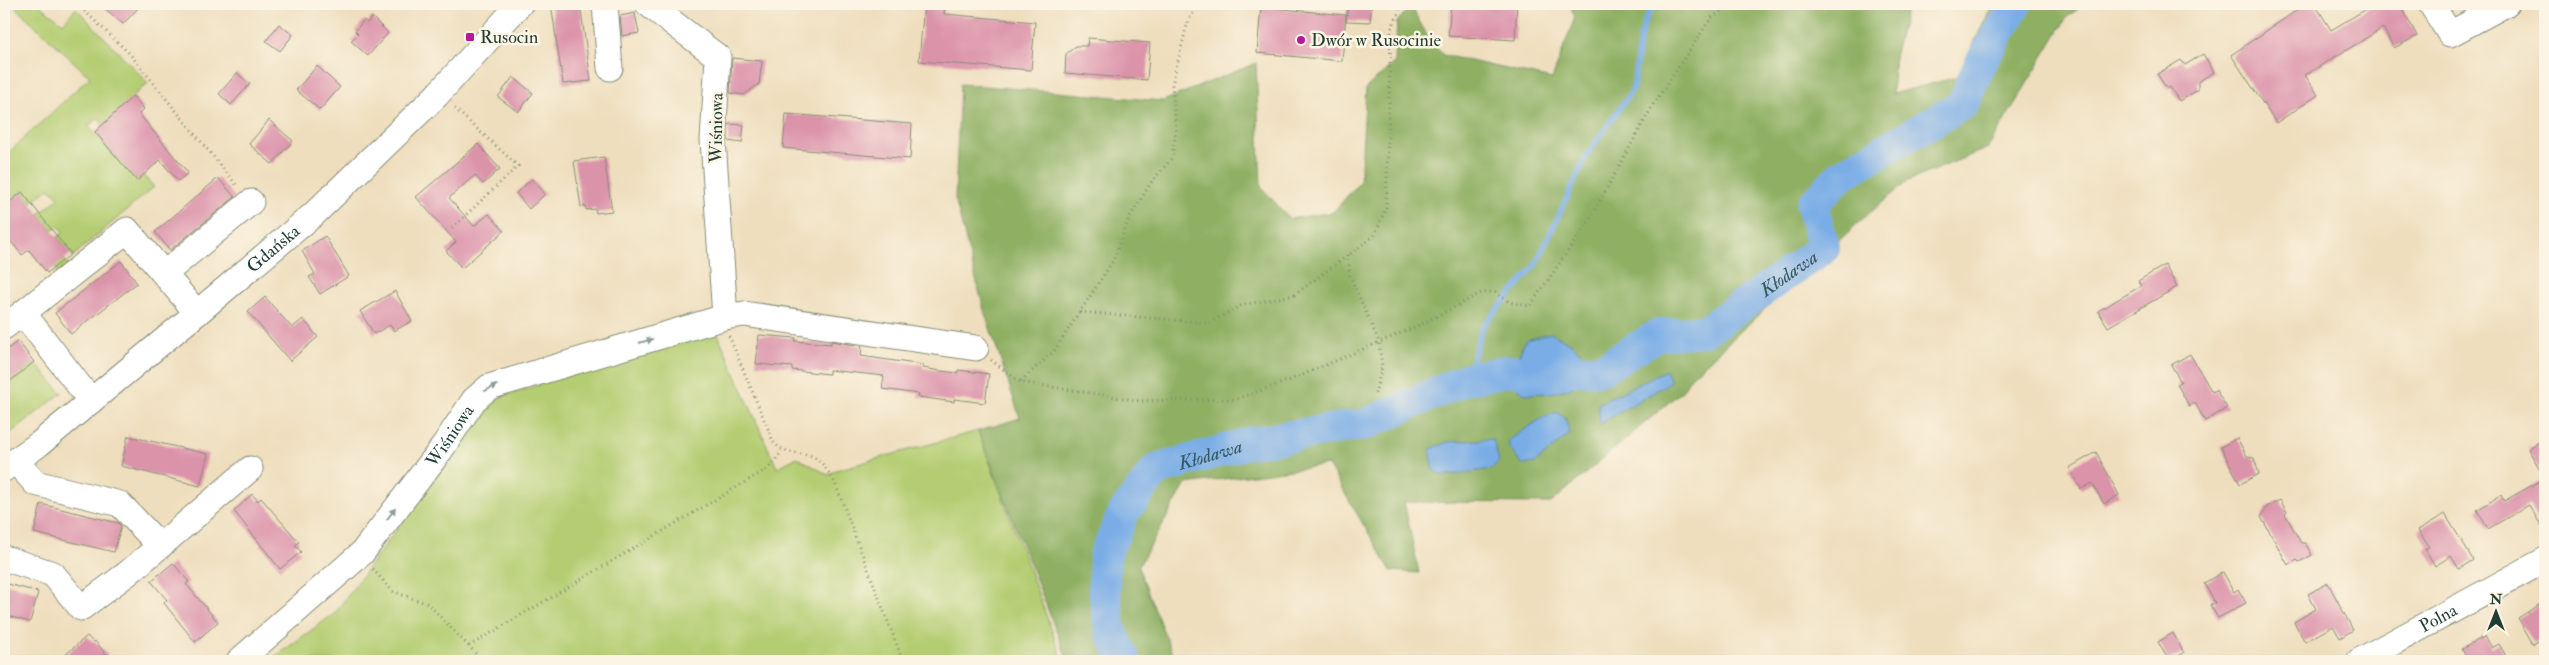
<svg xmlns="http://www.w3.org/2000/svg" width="2549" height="665" font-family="'IM FELL Double Pica',serif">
	<rect width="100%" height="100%" fill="#fcf5e5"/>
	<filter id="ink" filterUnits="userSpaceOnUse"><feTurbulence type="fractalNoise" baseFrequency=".02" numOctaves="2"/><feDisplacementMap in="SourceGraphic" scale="10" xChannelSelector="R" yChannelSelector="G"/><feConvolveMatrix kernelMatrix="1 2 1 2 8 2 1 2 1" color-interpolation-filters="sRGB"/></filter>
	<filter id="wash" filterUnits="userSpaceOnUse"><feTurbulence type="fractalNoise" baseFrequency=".0096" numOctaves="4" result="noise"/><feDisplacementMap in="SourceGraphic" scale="20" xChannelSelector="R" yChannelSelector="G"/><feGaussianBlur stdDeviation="1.12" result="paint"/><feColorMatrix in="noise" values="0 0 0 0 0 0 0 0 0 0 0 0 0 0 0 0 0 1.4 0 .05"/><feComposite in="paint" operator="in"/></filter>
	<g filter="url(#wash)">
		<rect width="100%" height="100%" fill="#eedebd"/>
		<path fill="#b4cd72" stroke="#6a8553" d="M 12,4 L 38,4 L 63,23 L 76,8 L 148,83 L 133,96 L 122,150 L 98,118 L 88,126 L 137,180 L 143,175 L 154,187 L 73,256 L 58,237 L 64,232 L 58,226 L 52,230 L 39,214 L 59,198 L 50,188 L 30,203 L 21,191 L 15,196 L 69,266 L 60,275 L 4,207 L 4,157 L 90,77 Z
			M 715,328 L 777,468 L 797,457 L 828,475 L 836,470 L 978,431 L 1063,661 L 269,661 L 335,613 L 460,444 L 498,398 Z
			M 35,363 L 62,393 L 4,438 L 4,387 Z"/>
		<path fill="#8fb064" stroke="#57764c" d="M 1569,4 L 1908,4 L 1895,53 L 1892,94 L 1957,77 L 1993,4 L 2085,4 L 2067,17 L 1988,148 L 1908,181 L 1858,223 L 1691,377 L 1682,391 L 1551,503 L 1404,502 L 1419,573 L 1391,571 L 1328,465 L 1186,484 L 1138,567 L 1175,661 L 1068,661 L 978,431 L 1020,418 L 984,310 L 955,199 L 960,84 L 1163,101 L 1256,63 L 1261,187 L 1290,219 L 1333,212 L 1360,182 L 1366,88 L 1395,62 L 1397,22 L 1411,6 L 1429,39 L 1443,55 L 1552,79 L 1575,17 Z"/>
		<path fill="#7aade6" stroke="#4c758d" d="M 1551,333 L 1572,344 L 1590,362 L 1572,388 L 1550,393 L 1525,394 L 1516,386 C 1515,368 1517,356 1526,340 Z
			M 1666,370 L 1671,382 L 1600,424 L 1598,404 Z
			M 1557,412 L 1565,418 L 1570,434 L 1535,463 L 1523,465 L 1509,448 L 1509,440 L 1542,418 Z
			M 1493,439 L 1499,461 L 1492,469 L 1443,476 L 1434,471 L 1430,449 L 1447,442 Z"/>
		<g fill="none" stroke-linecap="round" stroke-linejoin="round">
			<path stroke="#7aade6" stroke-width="5.5" d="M 1464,380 L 1469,373 L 1482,327 L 1535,266 L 1587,155 L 1633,89 L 1639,43 L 1645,20 L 1655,4"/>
			<path stroke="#7aade6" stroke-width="32" id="s1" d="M 1125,661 L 1110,630 L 1104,587 L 1105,555 L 1124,512 L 1156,470 L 1248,443 L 1366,424 L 1464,380 L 1505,371 L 1600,370 L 1658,335 L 1705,331 L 1824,248 L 1812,205 L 1841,175 L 1963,104 L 1980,64 L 2016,4"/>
		</g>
		<g id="blocks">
			<path fill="#db93aa" d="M 100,4 L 142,4 L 123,24 Z
				M 551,4 L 580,4 L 591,81 L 563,84 Z
				M 924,4 L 945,4 L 944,14 L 1035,22 L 1031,70 L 919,61 Z
				M 1348,4 L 1372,4 L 1370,22 L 1346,21 Z
				M 1451,4 L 1517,4 L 1515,40 L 1448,36 Z
				M 2306,4 L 2315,4 L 2331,30 L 2375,4 L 2400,4 L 2417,36 L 2394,48 L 2383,28 L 2305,75 L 2318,95 L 2276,123 L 2231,55 Z
				M 1261,7 L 1346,15 L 1342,61 L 1257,53 Z
				M 635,13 L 639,33 L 622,36 L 620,16 Z
				M 372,17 L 388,33 L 368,56 L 351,41 L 358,34 L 355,31 L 364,20 L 367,23 Z
				M 279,24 L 293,35 L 280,51 L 266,41 Z
				M 1088,38 L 1150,43 L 1147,80 L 1065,73 L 1066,54 L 1076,46 L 1087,46 Z
				M 2203,54 L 2214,72 L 2198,82 L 2198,90 L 2179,101 L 2170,87 L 2167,89 L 2157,74 L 2181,60 L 2185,65 Z
				M 732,58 L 762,61 L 759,84 L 744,95 L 730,93 Z
				M 317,66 L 340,87 L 320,110 L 296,90 Z
				M 237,73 L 250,84 L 231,105 L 219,94 Z
				M 513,77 L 533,93 L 518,112 L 498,97 Z
				M 133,96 L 144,109 L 139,114 L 188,173 L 178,181 L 160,160 L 137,181 L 95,132 Z
				M 786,114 L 912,124 L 910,159 L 783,148 Z
				M 269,120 L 293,141 L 272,164 L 249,144 Z
				M 728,124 L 744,125 L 742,143 L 728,141 Z
				M 478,144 L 500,169 L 483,184 L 475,175 L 449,198 L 474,226 L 489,214 L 504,231 L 462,268 L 446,251 L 456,242 L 416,197 Z
				M 604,157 L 612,211 L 596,213 L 595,209 L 586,210 L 585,206 L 581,207 L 574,161 Z
				M 218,178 L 235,197 L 170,250 L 155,232 Z
				M 532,179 L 545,194 L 529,209 L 516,193 Z
				M 22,192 L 71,254 L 47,273 L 29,250 L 22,255 L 4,233 L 4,207 Z
				M 325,236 L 349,276 L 320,294 L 309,277 L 315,274 L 302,251 Z
				M 121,261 L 137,283 L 71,334 L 55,313 Z
				M 2165,265 L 2177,287 L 2108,327 L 2098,311 L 2141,286 L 2138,281 Z
				M 395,291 L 412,321 L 394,331 L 390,325 L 374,334 L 360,311 Z
				M 265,297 L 292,328 L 303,319 L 318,337 L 290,361 L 248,312 Z
				M 759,335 L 796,338 L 795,341 L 831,344 L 831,341 L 862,346 L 861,356 L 923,365 L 923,368 L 941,371 L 958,373 L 958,370 L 989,374 L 985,403 L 954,399 L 954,402 L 918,397 L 919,394 L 882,389 L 884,376 L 829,370 L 829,374 L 792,370 L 792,367 L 756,364 Z
				M 18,341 L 34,362 L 4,386 L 4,352 Z
				M 2190,354 L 2212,392 L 2216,390 L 2227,408 L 2205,421 L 2195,403 L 2189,406 L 2177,384 L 2181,382 L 2171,365 Z
				M 128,436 L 208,454 L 200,486 L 121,466 Z
				M 2237,438 L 2247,456 L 2254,458 L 2259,474 L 2240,484 L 2221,447 Z
				M 2545,438 L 2545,478 L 2528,449 Z
				M 2096,452 L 2119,495 L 2104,504 L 2092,483 L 2081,489 L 2069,468 Z
				M 2545,478 L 2545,532 L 2529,505 L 2488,529 L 2477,510 L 2501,495 L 2504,501 Z
				M 252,494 L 258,501 L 261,498 L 299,542 L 295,545 L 301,552 L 280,569 L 234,511 Z
				M 2280,500 L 2287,512 L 2285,514 L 2301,543 L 2305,543 L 2312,555 L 2299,562 L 2297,560 L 2288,565 L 2261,517 L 2267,507 Z
				M 41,504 L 118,523 L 121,526 L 114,552 L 34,533 Z
				M 2445,514 L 2473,560 L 2459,569 L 2451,556 L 2435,566 L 2425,549 L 2429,547 L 2418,530 Z
				M 173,563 L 189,582 L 186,584 L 218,622 L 195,642 L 164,603 L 167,600 L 151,581 Z
				M 2223,572 L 2234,592 L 2238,589 L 2246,603 L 2218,618 L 2210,605 L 2215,603 L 2204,583 Z
				M 4,583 L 38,592 L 30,622 L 4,615 Z
				M 2328,583 L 2353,630 L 2340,638 L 2333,626 L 2305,642 L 2294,622 L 2316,609 L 2308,594 Z
				M 2540,604 L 2545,614 L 2545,637 L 2533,644 L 2518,618 Z
				M 2173,633 L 2184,653 L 2169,661 L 2158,642 Z
				M 87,636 L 93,642 L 95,641 L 112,661 L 58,661 Z
				M 2485,636 L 2492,648 L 2499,644 L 2509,661 L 2468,661 L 2462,649 Z"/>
		</g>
	</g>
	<g filter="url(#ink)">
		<use href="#blocks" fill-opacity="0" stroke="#868e78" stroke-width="1"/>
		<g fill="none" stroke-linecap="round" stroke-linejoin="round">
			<g stroke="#868e78" stroke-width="27">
				<g id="minor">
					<path d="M 605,4 L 610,68"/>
					<path d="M 648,4 L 718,57 L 713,140 L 725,317"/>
					<path d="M 2431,4 L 2450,34 L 2506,4"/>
					<path d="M 165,273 L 251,202"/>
					<path d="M 23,313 L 127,230 L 197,313"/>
					<path d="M 4,327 L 23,313 L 91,401"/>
					<path id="s2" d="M 4,469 L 39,444 L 197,313 L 314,214 L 437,95 L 520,4"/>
					<path d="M 160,546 L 250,469"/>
					<path d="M 4,558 L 53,574 L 81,608 L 128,573 L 160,546 L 120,504 L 35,483 L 16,461"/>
					<path id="s3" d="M 239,661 L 362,553 L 440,451 L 474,400 L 489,387 L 725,317 L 744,314 L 976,348"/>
					<path id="s4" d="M 2359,661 L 2545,560"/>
				</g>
			</g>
			<path stroke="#868e78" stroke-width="3" stroke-dasharray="1 4" stroke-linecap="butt" d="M 77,4 L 129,53 L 238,187
				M 452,228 L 518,166 L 454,108
				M 1348,255 L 1350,276 L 1379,342 L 1382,367 L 1374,397
				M 1080,312 L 1209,323 L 1242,305 L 1294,295 L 1374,236 L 1386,208 L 1391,29 L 1400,11 L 1400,4
				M 729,336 L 774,443 C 785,454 797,452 811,456 C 822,460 830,474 835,483 L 903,661
				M 991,360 L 1020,382 L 1141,401 L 1236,399 L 1288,381 L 1422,324 L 1481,293 L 1495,292 L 1509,302 L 1530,306 L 1588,222 L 1653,105 L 1711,18 L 1732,4
				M 1021,381 L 1054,351 L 1113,261 L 1129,218 L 1152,181 L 1172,158 L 1176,131 L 1172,84 L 1188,21 L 1199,4
				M 373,569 L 392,591 L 428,604 L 483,661
				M 469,646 L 769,468 L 782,451"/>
			<use href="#minor" stroke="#fff" stroke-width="25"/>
		</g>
		<defs><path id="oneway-solid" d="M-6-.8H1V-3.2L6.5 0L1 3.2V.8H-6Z" transform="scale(1.25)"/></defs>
		<g fill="#8f9e9a">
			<use href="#oneway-solid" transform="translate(646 341) rotate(-16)"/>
			<use href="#oneway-solid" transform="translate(491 388) rotate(-26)"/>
			<use href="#oneway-solid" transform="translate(391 514) rotate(-53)"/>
		</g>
	</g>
	<g fill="#b5179e" stroke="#fcf5e5" stroke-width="2">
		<rect x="465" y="32" width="10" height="10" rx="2.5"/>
		<circle cx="1301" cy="40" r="5"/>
	</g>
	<g text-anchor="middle" stroke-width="5" stroke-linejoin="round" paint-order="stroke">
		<g font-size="18" fill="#1f3d34" stroke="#fcf5e5" text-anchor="start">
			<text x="480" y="43">Rusocin</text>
			<text x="1311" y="46">Dwór w Rusocinie</text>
		</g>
		<g font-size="18" fill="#1f3d34" stroke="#fcf5e5">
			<text transform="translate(716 128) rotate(-89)" y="6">Wiśniowa</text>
			<text dy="6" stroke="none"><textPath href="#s2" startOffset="348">Gdańska</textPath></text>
			<text dy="6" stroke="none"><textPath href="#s3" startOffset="310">Wiśniowa</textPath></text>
			<text dy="6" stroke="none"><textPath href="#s4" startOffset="90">Polna</textPath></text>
		</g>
		<g font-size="19" font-style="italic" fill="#365960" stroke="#fcf5e5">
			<text dy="7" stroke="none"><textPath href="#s1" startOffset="886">Kłodawa</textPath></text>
			<text dy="7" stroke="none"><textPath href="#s1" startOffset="266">Kłodawa</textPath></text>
		</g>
	</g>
	<rect width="2549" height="665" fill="none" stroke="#fcf5e5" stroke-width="20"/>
	<g transform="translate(2496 612)" stroke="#fcf5e5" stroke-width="4" paint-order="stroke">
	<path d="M0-4L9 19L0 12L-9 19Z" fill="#1f3d34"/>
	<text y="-8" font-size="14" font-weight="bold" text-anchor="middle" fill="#1f3d34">N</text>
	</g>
</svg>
